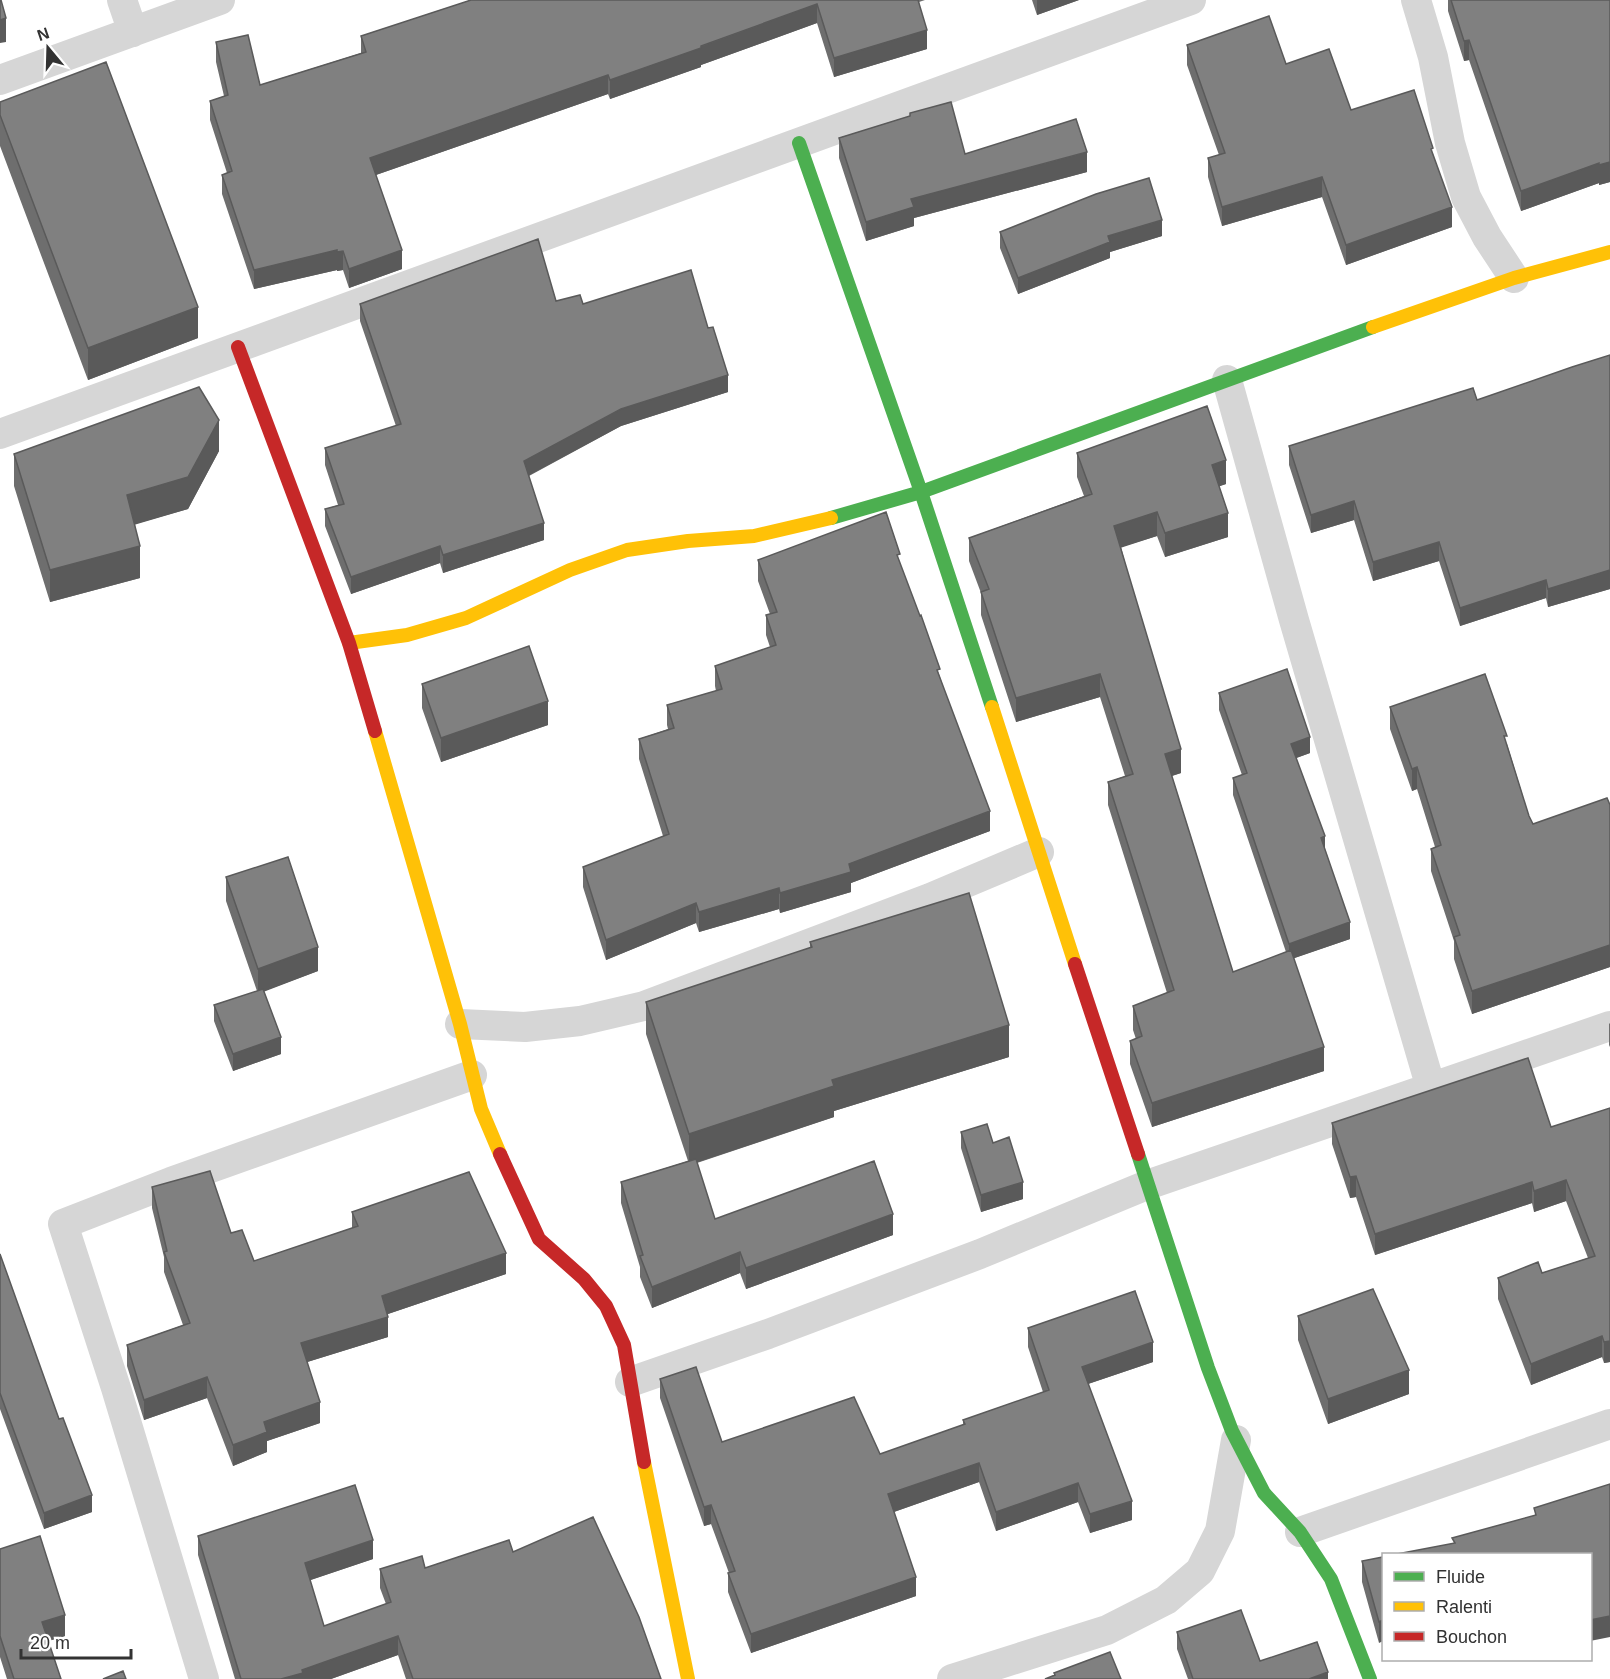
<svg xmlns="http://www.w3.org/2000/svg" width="1610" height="1679" font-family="Helvetica,sans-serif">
	<rect width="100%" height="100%" fill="#fff"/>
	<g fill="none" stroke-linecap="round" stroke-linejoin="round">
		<path stroke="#d6d6d6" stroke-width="30" d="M 122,0 L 133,32
			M 1416,0 L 1433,57 L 1450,143 L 1466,197 L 1487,237 L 1514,278
			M 0,80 L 220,0
			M 1227,380 L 1294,620 L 1431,1088
			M 0,434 L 1191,0
			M 460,1024 L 525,1027 L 580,1021 L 644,1006 L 930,898 L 1039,852
			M 630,1382 L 768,1334 L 980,1254 L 1147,1185 L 1610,1026
			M 1300,1532 L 1610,1424
			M 204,1679 L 116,1388 L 63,1224 L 171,1182 L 472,1075
			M 952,1679 L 1107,1630 L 1166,1600 L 1200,1571 L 1220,1531 L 1236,1440"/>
		<path stroke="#4caf50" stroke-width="14" d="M 799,143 L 921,492 L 992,707
			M 831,518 L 921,492 L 1373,327
			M 1138,1154 L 1208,1368 L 1232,1431 L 1264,1493 L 1300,1532 L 1331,1579 L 1370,1679"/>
		<path stroke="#ffc107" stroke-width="14" d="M 1373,327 L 1514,278 L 1610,252
			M 349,643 L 407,635 L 466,618 L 570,570 L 627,550 L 688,541 L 754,536 L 831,518
			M 992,707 L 1075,964
			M 375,731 L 460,1024 L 481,1109 L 500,1154
			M 644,1462 L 688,1679"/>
		<path stroke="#c62828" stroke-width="14" d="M 238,347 L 349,643 L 375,731
			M 1075,964 L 1138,1154
			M 500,1154 L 539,1239 L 584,1279 L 606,1306 L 624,1345 L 644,1462"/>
	</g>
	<path fill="#6e6e6e" d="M 471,0 L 925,0 L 919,2 L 927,49 L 834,77 L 817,23 L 701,65 L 701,67 L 610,99 L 608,94 L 376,175 L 402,269 L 349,288 L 343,270 L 337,271 L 337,270 L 254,289 L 222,194 L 222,175 L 227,173 L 210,120 L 210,101 L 224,96 L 216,62 L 216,42 L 260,85 L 361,53 L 361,36 Z
		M 1032,0 L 1079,0 L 1037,15 Z
		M 1448,0 L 1610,0 L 1610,182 L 1599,185 L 1599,183 L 1521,211 L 1469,60 L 1464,61 L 1448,11 Z
		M 1187,45 L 1286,64 L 1351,110 L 1433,154 L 1452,227 L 1346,265 L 1322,197 L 1222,226 L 1208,177 L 1208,158 L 1219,155 L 1187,65 Z
		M 0,102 L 198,338 L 88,380 L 0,146 Z
		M 910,113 L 965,154 L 1087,172 L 914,218 L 914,226 L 866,241 L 839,158 L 839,138 L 910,116 Z
		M 1000,232 L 1162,236 L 1110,252 L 1110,258 L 1018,294 L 1000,248 Z
		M 556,301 L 583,304 L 728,392 L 621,426 L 529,476 L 544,540 L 443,573 L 440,563 L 351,594 L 325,526 L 325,509 L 338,505 L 325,465 L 325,448 L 396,426 L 360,321 L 360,304 Z
		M 1610,355 L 1610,589 L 1548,607 L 1546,598 L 1460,626 L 1439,561 L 1373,581 L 1354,520 L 1311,533 L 1289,465 L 1289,446 L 1477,400 Z
		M 219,451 L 188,509 L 135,524 L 140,578 L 50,602 L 14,486 L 14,454 Z
		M 1077,453 L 1226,484 L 1219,486 L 1228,537 L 1165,557 L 1157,536 L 1121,547 L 1181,773 L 1172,776 L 1233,972 L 1286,952 L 1233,795 L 1233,778 L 1242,775 L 1219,710 L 1219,693 L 1310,753 L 1296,758 L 1325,849 L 1350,939 L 1294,958 L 1324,1071 L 1152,1127 L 1130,1064 L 1130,1041 L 1136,1039 L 1133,1030 L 1133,1006 L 1167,993 L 1108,805 L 1108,782 L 1125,776 L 1100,697 L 1016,722 L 981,615 L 981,593 L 969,561 L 969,538 L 1084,496 L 1077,477 Z
		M 758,560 L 900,563 L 940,677 L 990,831 L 851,883 L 851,892 L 780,913 L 779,909 L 699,932 L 696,923 L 606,960 L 583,887 L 583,867 L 663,836 L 639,759 L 639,739 L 668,729 L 667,725 L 667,705 L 716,691 L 715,686 L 715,666 L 770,647 L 766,635 L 766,615 L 770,614 L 758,581 Z
		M 422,684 L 548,725 L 441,762 L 422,708 Z
		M 1390,707 L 1507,744 L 1529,816 L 1533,824 L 1610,805 L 1610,967 L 1472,1014 L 1454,959 L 1454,941 L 1431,871 L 1431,849 L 1435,847 L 1417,789 L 1412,791 L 1390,729 Z
		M 226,877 L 318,971 L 264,991 L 281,1054 L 233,1071 L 214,1021 L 214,1005 L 257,991 L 226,901 Z
		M 810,942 L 1009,1057 L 834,1111 L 834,1117 L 697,1163 L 715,1219 L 893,1235 L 746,1289 L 740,1273 L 652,1308 L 640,1277 L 640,1267 L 621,1203 L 621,1182 L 688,1161 L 646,1034 L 646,1002 L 810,948 Z
		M 1610,1023 L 1610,1047 L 1609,1045 L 1609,1024 Z
		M 1610,1108 L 1610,1362 L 1604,1363 L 1602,1357 L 1531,1385 L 1498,1299 L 1498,1278 L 1542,1273 L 1588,1258 L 1566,1201 L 1534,1212 L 1532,1203 L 1375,1255 L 1356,1197 L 1350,1198 L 1332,1144 L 1332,1123 L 1551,1127 Z
		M 961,1132 L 993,1143 L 1023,1199 L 981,1212 L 961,1148 Z
		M 152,1187 L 231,1233 L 254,1261 L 352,1228 L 352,1212 L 506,1274 L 388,1314 L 388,1337 L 307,1362 L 320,1423 L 267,1441 L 267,1452 L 233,1466 L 207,1398 L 144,1420 L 127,1366 L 127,1345 L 183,1325 L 164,1272 L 164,1257 L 152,1208 Z
		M 0,1254 L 92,1512 L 44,1529 L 0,1409 Z
		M 1298,1316 L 1409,1394 L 1328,1424 L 1298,1340 Z
		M 1028,1328 L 1153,1362 L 1088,1384 L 1132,1520 L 1090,1533 L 1078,1502 L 996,1531 L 979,1482 L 894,1512 L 916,1596 L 751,1653 L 728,1592 L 728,1573 L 729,1573 L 711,1524 L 704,1526 L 660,1398 L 660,1379 L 722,1442 L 880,1454 L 963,1425 L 963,1420 L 1043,1392 L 1028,1347 Z
		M 198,1536 L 373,1559 L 310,1580 L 324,1626 L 386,1604 L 380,1588 L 380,1569 L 425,1568 L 513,1552 L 661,1679 L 406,1679 L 398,1655 L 331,1679 L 235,1679 L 198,1555 Z
		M 0,1549 L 65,1636 L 48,1641 L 61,1679 L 7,1679 L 0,1657 Z
		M 1383,1557 L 1379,1643 L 1362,1582 L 1362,1561 Z
		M 1177,1632 L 1260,1661 L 1328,1679 L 1188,1679 L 1177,1649 Z"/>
	<path fill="#5a5a5a" d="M 1037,0 L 1079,0 L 1037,15 Z
		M 817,4 L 817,23 L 701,65 L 701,67 L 610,99 L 610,80 Z
		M 6,18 L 6,42 L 0,43 L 0,20 Z
		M 927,30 L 927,49 L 834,77 L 834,58 Z
		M 1469,40 L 1469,60 L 1464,61 L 1464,41 Z
		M 608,75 L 608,94 L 370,177 L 370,158 Z
		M 1087,152 L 1087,172 L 914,218 L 914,226 L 866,241 L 866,222 L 911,199 Z
		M 1610,162 L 1610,182 L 1599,185 L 1599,165 Z
		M 1599,163 L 1599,183 L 1521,211 L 1521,191 Z
		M 1322,177 L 1322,197 L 1222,226 L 1222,207 Z
		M 1452,207 L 1452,227 L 1346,265 L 1346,245 Z
		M 1162,220 L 1162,236 L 1110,252 L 1110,258 L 1018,294 L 1018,278 L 1108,236 Z
		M 337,250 L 337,270 L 254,289 L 254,270 Z
		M 402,250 L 402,269 L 349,288 L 349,269 Z
		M 343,251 L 343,270 L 337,271 L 337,252 Z
		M 198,307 L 198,338 L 88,380 L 88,348 Z
		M 728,375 L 728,392 L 621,426 L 524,478 L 524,461 L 621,409 Z
		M 219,420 L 219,451 L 188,509 L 127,527 L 127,495 Z
		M 1226,460 L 1226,484 L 1212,489 L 1212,465 Z
		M 1354,501 L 1354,520 L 1311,533 L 1311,515 Z
		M 1157,512 L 1157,536 L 1114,550 L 1114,526 Z
		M 1228,513 L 1228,537 L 1165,557 L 1165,533 Z
		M 544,523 L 544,540 L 443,573 L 443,555 Z
		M 1439,542 L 1439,561 L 1373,581 L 1373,562 Z
		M 140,546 L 140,578 L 50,602 L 50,570 Z
		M 440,546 L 440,563 L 351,594 L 351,577 Z
		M 1610,570 L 1610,589 L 1548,607 L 1548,589 Z
		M 1546,580 L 1546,598 L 1460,626 L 1460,608 Z
		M 1100,674 L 1100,697 L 1016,722 L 1016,698 Z
		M 548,701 L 548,725 L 441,762 L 441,738 Z
		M 1310,737 L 1310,753 L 1291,760 L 1291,744 Z
		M 1181,749 L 1181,773 L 1165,778 L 1165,754 Z
		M 1417,767 L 1417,789 L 1412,791 L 1412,769 Z
		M 990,811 L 990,831 L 851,883 L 851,892 L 780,913 L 780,893 L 849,864 Z
		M 1325,836 L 1325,853 L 1321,838 Z
		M 779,888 L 779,909 L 699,932 L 699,912 Z
		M 696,903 L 696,923 L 606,960 L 606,940 Z
		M 1350,922 L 1350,939 L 1289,960 L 1289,944 Z
		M 1610,945 L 1610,967 L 1472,1014 L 1472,991 Z
		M 318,947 L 318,971 L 258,994 L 258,969 Z
		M 1009,1025 L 1009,1057 L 834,1111 L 834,1117 L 689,1165 L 689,1134 L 832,1080 Z
		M 281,1037 L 281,1054 L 233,1071 L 233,1054 Z
		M 1324,1047 L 1324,1071 L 1152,1127 L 1152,1103 Z
		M 1356,1176 L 1356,1197 L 1350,1198 L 1350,1177 Z
		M 1566,1180 L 1566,1201 L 1534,1212 L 1534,1191 Z
		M 1023,1182 L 1023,1199 L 981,1212 L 981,1195 Z
		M 1532,1182 L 1532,1203 L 1375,1255 L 1375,1234 Z
		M 893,1214 L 893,1235 L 746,1289 L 746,1268 Z
		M 740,1252 L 740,1273 L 652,1308 L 652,1287 Z
		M 506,1253 L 506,1274 L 382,1316 L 382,1296 Z
		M 388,1317 L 388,1337 L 301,1364 L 301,1343 Z
		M 1602,1336 L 1602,1357 L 1531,1385 L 1531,1364 Z
		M 1610,1341 L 1610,1362 L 1604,1363 L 1604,1342 Z
		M 1153,1342 L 1153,1362 L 1082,1386 L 1082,1367 Z
		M 1409,1370 L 1409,1394 L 1328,1424 L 1328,1399 Z
		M 207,1377 L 207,1398 L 144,1420 L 144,1400 Z
		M 320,1402 L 320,1423 L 267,1441 L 267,1452 L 233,1466 L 233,1445 L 264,1422 Z
		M 979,1463 L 979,1482 L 888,1514 L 888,1494 Z
		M 1078,1483 L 1078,1502 L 996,1531 L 996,1512 Z
		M 92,1495 L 92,1512 L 44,1529 L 44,1513 Z
		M 1132,1501 L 1132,1520 L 1090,1533 L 1090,1514 Z
		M 711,1505 L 711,1524 L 704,1526 L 704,1507 Z
		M 373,1540 L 373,1559 L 305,1582 L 305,1563 Z
		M 916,1577 L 916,1596 L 751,1653 L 751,1634 Z
		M 65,1615 L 65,1636 L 42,1643 L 42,1622 Z
		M 1610,1616 L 1610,1637 L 1590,1641 L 1590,1620 Z
		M 1383,1620 L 1383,1641 L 1379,1643 L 1379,1622 Z
		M 398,1636 L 398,1655 L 331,1679 L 281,1679 L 302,1670 Z
		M 1328,1672 L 1328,1679 L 1309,1679 Z"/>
	<path fill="#808080" stroke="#5a5a5a" stroke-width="1.5" d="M 0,0 L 1,0 L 6,18 L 0,20 Z
		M 471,0 L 918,0 L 927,30 L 834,58 L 817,4 L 701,46 L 701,48 L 610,80 L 608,75 L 370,158 L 402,250 L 349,269 L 343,251 L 337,252 L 337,250 L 254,270 L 222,175 L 232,171 L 210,101 L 228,95 L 216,42 L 248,35 L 260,85 L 366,52 L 361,36 Z
		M 1451,0 L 1610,0 L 1610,162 L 1599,165 L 1599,163 L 1521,191 L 1469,40 L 1464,41 Z
		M 1269,16 L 1286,64 L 1329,49 L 1351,110 L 1414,90 L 1433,148 L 1431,149 L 1452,207 L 1346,245 L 1322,177 L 1222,207 L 1208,158 L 1225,153 L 1187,45 Z
		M 106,62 L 198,307 L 88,348 L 0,115 L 0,102 Z
		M 951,102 L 965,154 L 1076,119 L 1087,152 L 911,199 L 914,207 L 866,222 L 839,138 L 910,116 L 910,113 Z
		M 1149,178 L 1162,220 L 1108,236 L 1110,242 L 1018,278 L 1000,232 L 1096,194 Z
		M 538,239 L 556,301 L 580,295 L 583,304 L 691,270 L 708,328 L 713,327 L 728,375 L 621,409 L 524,461 L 544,523 L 443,555 L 440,546 L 351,577 L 325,509 L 344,504 L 325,448 L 401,424 L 360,304 Z
		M 1610,355 L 1610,570 L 1548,589 L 1546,580 L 1460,608 L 1439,542 L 1373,562 L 1354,501 L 1311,515 L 1289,446 L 1473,388 L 1477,400 L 1572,367 Z
		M 199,387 L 219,420 L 188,477 L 127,495 L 140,546 L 50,570 L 14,454 Z
		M 1207,406 L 1226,460 L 1212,465 L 1228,513 L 1165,533 L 1157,512 L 1114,526 L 1181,749 L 1165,754 L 1233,972 L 1291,950 L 1324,1047 L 1152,1103 L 1130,1041 L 1142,1036 L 1133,1006 L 1174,990 L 1108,782 L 1133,774 L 1100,674 L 1016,698 L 981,592 L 989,589 L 969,538 L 1092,494 L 1077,453 Z
		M 886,512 L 900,554 L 897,555 L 920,616 L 921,615 L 940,669 L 937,670 L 990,811 L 849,864 L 851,872 L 780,893 L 779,888 L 699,912 L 696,903 L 606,940 L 583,867 L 669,834 L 639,739 L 674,728 L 667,705 L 722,689 L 715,666 L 776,645 L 766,615 L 777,612 L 758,560 Z
		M 529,646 L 548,701 L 441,738 L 422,684 Z
		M 1287,669 L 1310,737 L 1291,744 L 1325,836 L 1321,838 L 1350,922 L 1289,944 L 1233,778 L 1247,773 L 1219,693 Z
		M 1485,674 L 1507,736 L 1504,736 L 1529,816 L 1533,824 L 1607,798 L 1610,805 L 1610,945 L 1472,991 L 1454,937 L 1460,935 L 1431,849 L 1441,845 L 1417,767 L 1412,769 L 1390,707 Z
		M 288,857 L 318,947 L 258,969 L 226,877 Z
		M 969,893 L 1009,1025 L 832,1080 L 834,1086 L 689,1134 L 646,1002 L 812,947 L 810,942 Z
		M 263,989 L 281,1037 L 233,1054 L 214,1005 Z
		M 1528,1058 L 1551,1127 L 1610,1108 L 1610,1341 L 1604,1342 L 1602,1336 L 1531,1364 L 1498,1278 L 1538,1262 L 1542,1273 L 1595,1256 L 1566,1180 L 1534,1191 L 1532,1182 L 1375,1234 L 1356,1176 L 1350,1177 L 1332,1123 Z
		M 987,1124 L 993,1143 L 1009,1137 L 1023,1182 L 981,1195 L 961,1132 Z
		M 696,1159 L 715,1219 L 874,1161 L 893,1214 L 746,1268 L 740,1252 L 652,1287 L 640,1256 L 643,1255 L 621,1182 Z
		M 210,1171 L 231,1233 L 242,1230 L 254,1261 L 358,1226 L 352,1212 L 469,1172 L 506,1253 L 382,1296 L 388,1317 L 301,1343 L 320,1402 L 264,1422 L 267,1432 L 233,1445 L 207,1377 L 144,1400 L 127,1345 L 190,1323 L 164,1252 L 167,1251 L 152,1187 Z
		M 0,1254 L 59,1419 L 63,1418 L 92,1495 L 44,1513 L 0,1393 Z
		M 1373,1289 L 1409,1370 L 1328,1399 L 1298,1316 Z
		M 1135,1291 L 1153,1342 L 1082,1367 L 1132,1501 L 1090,1514 L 1078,1483 L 996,1512 L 979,1463 L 888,1494 L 916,1577 L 751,1634 L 728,1573 L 735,1571 L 711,1505 L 704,1507 L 660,1379 L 696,1367 L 722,1442 L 854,1397 L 880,1454 L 965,1424 L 963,1420 L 1049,1390 L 1028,1328 Z
		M 1610,1484 L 1610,1616 L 1590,1620 L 1590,1554 L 1397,1554 L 1455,1543 L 1452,1538 L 1536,1515 L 1534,1508 Z
		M 355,1485 L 373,1540 L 305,1563 L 324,1626 L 391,1602 L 380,1569 L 422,1556 L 425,1568 L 509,1540 L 513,1552 L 593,1517 L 639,1617 L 661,1679 L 413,1679 L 398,1636 L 302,1670 L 303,1673 L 281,1679 L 241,1679 L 198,1536 Z
		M 40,1536 L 65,1615 L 42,1622 L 61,1679 L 14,1679 L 0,1636 L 0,1549 Z
		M 1383,1557 L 1383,1620 L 1379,1622 L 1362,1561 Z
		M 1241,1610 L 1260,1661 L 1317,1642 L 1328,1672 L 1309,1679 L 1193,1679 L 1177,1632 Z
		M 1110,1652 L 1121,1679 L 1045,1679 L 1055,1675 L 1054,1673 Z
		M 123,1671 L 126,1679 L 103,1679 Z"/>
	<rect x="1382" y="1553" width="210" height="108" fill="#ffffff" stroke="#adadad" stroke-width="1.5"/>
	<rect x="1394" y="1572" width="30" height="9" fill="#4caf50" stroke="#adadad" stroke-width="1.5"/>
	<text x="1436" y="1583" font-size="18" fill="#323232">Fluide</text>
	<rect x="1394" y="1602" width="30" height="9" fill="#ffc107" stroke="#adadad" stroke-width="1.5"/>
	<text x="1436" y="1613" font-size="18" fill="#323232">Ralenti</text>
	<rect x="1394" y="1632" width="30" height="9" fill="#c62828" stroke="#adadad" stroke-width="1.5"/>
	<text x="1436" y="1643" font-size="18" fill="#323232">Bouchon</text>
	<g transform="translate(48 48) rotate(341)" stroke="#ffffff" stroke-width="4.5" paint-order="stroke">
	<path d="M0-4.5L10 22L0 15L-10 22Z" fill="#323232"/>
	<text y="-9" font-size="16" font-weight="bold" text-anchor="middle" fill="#323232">N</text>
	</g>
	<path d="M21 1649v9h110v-9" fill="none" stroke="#323232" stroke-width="3"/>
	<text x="30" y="1649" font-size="18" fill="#323232" stroke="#ffffff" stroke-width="4.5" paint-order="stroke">20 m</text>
</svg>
